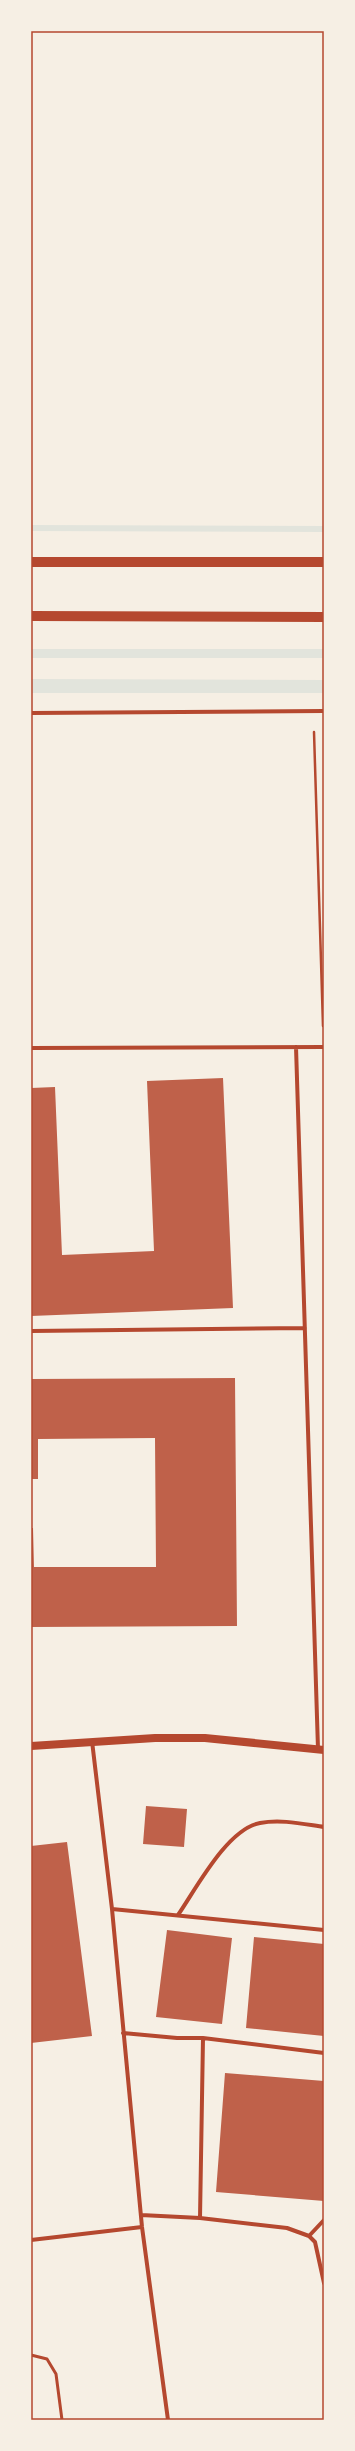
<svg xmlns="http://www.w3.org/2000/svg" width="355" height="2451" font-family="Helvetica,sans-serif">
	<rect width="100%" height="100%" fill="#f6efe4"/>
	<path fill="#e2e4dc" d="M 31,525 L 324,526 L 324,532 L 31,531 Z
		M 31,649 L 324,649 L 324,658 L 31,658 Z
		M 31,679 L 324,680 L 324,693 L 31,693 Z"/>
	<path fill="#bf614a" d="M 223,1078 L 233,1308 L 31,1316 L 31,1088 L 55,1087 L 62,1255 L 154,1251 L 147,1081 Z
		M 235,1378 L 237,1626 L 31,1627 L 31,1528 L 33,1528 L 34,1567 L 156,1567 L 155,1438 L 38,1439 L 38,1479 L 31,1479 L 31,1379 Z
		M 146,1806 L 187,1809 L 184,1847 L 143,1844 Z
		M 67,1842 L 92,2036 L 31,2043 L 31,1846 Z
		M 167,1930 L 232,1938 L 222,2024 L 156,2017 Z
		M 254,1937 L 324,1944 L 324,2036 L 246,2028 Z
		M 225,2073 L 324,2081 L 324,2201 L 216,2192 Z"/>
	<g fill="none" stroke-linecap="round" stroke-linejoin="round">
		<path stroke="#b5482f" stroke-width="2.5" d="M 314,732 L 323,1026"/>
		<path stroke="#b5482f" stroke-width="3" d="M 31,2355 L 47,2359 L 56,2374 L 62,2420"/>
		<path stroke="#b5482f" stroke-width="4" d="M 31,713 L 324,711
			M 296,1047 L 318,1749
			M 31,1048 L 324,1047
			M 31,1331 L 305,1328
			M 92,1741 L 112,1909 L 142,2227 L 168,2420
			M 112,1909 L 324,1930
			M 178,1915 C 196,1889 227,1829 260,1823 C 281,1819 303,1824 324,1827
			M 123,2033 L 177,2038 L 203,2038 L 324,2053
			M 141,2215 L 200,2218 L 287,2228 L 309,2236 L 315,2242 L 324,2283
			M 200,2218 L 203,2038
			M 309,2236 L 324,2220
			M 31,2240 L 142,2227"/>
		<path stroke="#b5482f" stroke-width="8" d="M 31,1746 L 155,1738 L 205,1738 L 324,1750"/>
		<path stroke="#b5482f" stroke-width="10" d="M 31,562 L 324,562
			M 31,616 L 324,617"/>
	</g>
	<rect width="355" height="2451" fill="none" stroke="#f6efe4" stroke-width="64"/>
	<rect x="32" y="32" width="291" height="2387" fill="none" stroke="#b5482f" stroke-width="1.5"/>
</svg>
